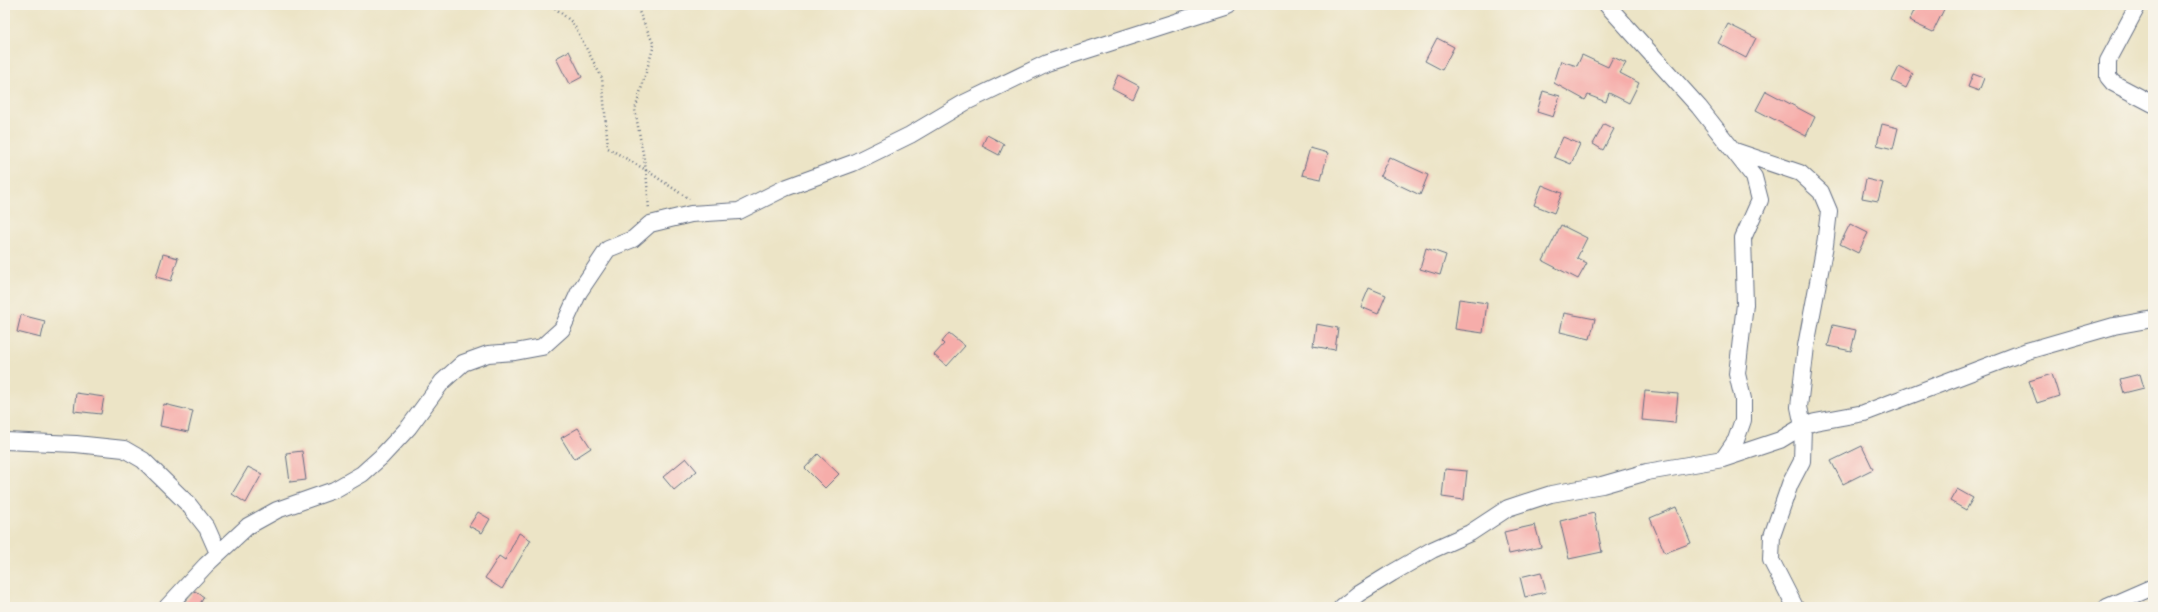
<svg xmlns="http://www.w3.org/2000/svg" width="2158" height="612" font-family="'IM FELL English',serif">
	<rect width="100%" height="100%" fill="#f7f3e8"/>
	<filter id="ink" filterUnits="userSpaceOnUse"><feTurbulence type="fractalNoise" baseFrequency=".025" numOctaves="2"/><feDisplacementMap in="SourceGraphic" scale="8" xChannelSelector="R" yChannelSelector="G"/><feConvolveMatrix kernelMatrix="1 2 1 2 8 2 1 2 1" color-interpolation-filters="sRGB"/></filter>
	<filter id="wash" filterUnits="userSpaceOnUse"><feTurbulence type="fractalNoise" baseFrequency=".012" numOctaves="4" result="noise"/><feDisplacementMap in="SourceGraphic" scale="16" xChannelSelector="R" yChannelSelector="G"/><feGaussianBlur stdDeviation="0.9" result="paint"/><feColorMatrix in="noise" values="0 0 0 0 0 0 0 0 0 0 0 0 0 0 0 0 0 1.4 0 .05"/><feComposite in="paint" operator="in"/></filter>
	<g filter="url(#wash)">
		<rect width="100%" height="100%" fill="#ece4c6"/>
		<g id="blocks">
			<path fill="#f6adaa" d="M 1917,5 L 1946,5 L 1933,32 L 1909,21 Z
				M 1728,24 L 1756,38 L 1746,58 L 1718,43 Z
				M 1437,38 L 1454,47 L 1442,70 L 1425,61 Z
				M 569,51 L 582,77 L 569,84 L 556,58 Z
				M 1582,55 L 1608,67 L 1613,57 L 1626,63 L 1620,73 L 1639,83 L 1629,103 L 1609,93 L 1606,102 L 1588,95 L 1585,100 L 1554,83 L 1561,61 L 1577,66 Z
				M 1899,67 L 1913,74 L 1906,88 L 1892,81 Z
				M 1973,74 L 1984,78 L 1979,91 L 1968,87 Z
				M 1118,75 L 1139,86 L 1133,99 L 1112,88 Z
				M 1543,91 L 1560,96 L 1553,117 L 1537,112 Z
				M 1766,91 L 1815,117 L 1806,136 L 1756,110 Z
				M 1604,124 L 1614,129 L 1603,150 L 1593,144 Z
				M 1882,124 L 1898,128 L 1893,149 L 1877,145 Z
				M 987,135 L 1004,144 L 999,155 L 982,146 Z
				M 1563,137 L 1580,144 L 1571,164 L 1554,157 Z
				M 1310,148 L 1328,153 L 1321,179 L 1302,175 Z
				M 1389,157 L 1428,175 L 1420,195 L 1380,176 Z
				M 1866,179 L 1883,183 L 1878,201 L 1862,198 Z
				M 1542,185 L 1562,193 L 1554,213 L 1534,205 Z
				M 1850,224 L 1868,233 L 1858,253 L 1840,244 Z
				M 1561,225 L 1587,238 L 1577,258 L 1587,263 L 1578,279 L 1543,261 Z
				M 1426,248 L 1446,255 L 1440,275 L 1420,269 Z
				M 163,254 L 178,258 L 171,281 L 156,277 Z
				M 1369,288 L 1386,295 L 1378,314 L 1361,307 Z
				M 1459,299 L 1487,303 L 1483,333 L 1455,329 Z
				M 1564,313 L 1595,319 L 1590,339 L 1560,332 Z
				M 21,315 L 45,321 L 41,338 L 17,332 Z
				M 1316,324 L 1338,328 L 1335,350 L 1313,346 Z
				M 1833,325 L 1856,330 L 1851,351 L 1828,346 Z
				M 949,333 L 965,346 L 947,366 L 934,355 L 944,344 L 942,342 Z
				M 2052,374 L 2059,396 L 2037,403 L 2029,381 Z
				M 2140,374 L 2144,388 L 2124,393 L 2120,379 Z
				M 1645,391 L 1678,394 L 1675,423 L 1642,420 Z
				M 76,393 L 104,397 L 101,414 L 74,411 Z
				M 164,404 L 193,411 L 188,432 L 160,426 Z
				M 578,428 L 591,448 L 574,459 L 561,438 Z
				M 1862,446 L 1873,469 L 1843,484 L 1831,461 Z
				M 302,451 L 306,480 L 290,482 L 286,453 Z
				M 818,454 L 839,474 L 825,488 L 805,468 Z
				M 686,458 L 697,471 L 674,490 L 663,477 Z
				M 248,467 L 262,474 L 246,503 L 232,494 Z
				M 1445,469 L 1467,471 L 1464,500 L 1442,497 Z
				M 1957,489 L 1973,498 L 1966,510 L 1950,501 Z
				M 1676,507 L 1691,543 L 1665,553 L 1650,518 Z
				M 478,512 L 490,519 L 482,533 L 469,526 Z
				M 1594,513 L 1602,552 L 1569,559 L 1560,521 Z
				M 1535,525 L 1541,547 L 1509,554 L 1504,532 Z
				M 519,533 L 531,540 L 502,589 L 485,578 L 499,556 L 505,560 Z
				M 1541,572 L 1546,592 L 1525,597 L 1520,577 Z
				M 195,591 L 204,597 L 198,607 L 180,607 Z"/>
		</g>
	</g>
	<g filter="url(#ink)">
		<use href="#blocks" fill-opacity="0" stroke="#646e82" stroke-width="1"/>
		<g fill="none" stroke-linecap="round" stroke-linejoin="round">
			<g stroke="#646e82" stroke-width="18">
				<path id="minor" d="M 1607,5 L 1699,107 L 1754,177 L 1760,200 L 1743,238 L 1745,304 L 1737,374 L 1743,399 L 1743,420 L 1736,440 L 1723,459
					M 2138,5 L 2108,61 L 2108,77 L 2113,83 L 2153,104
					M 1735,151 L 1800,173 L 1821,192 L 1829,211 L 1825,245 L 1806,346 L 1799,407 L 1803,426 L 1802,461 L 1790,484 L 1772,536 L 1771,560 L 1795,607
					M 5,441 L 76,444 L 124,449 L 143,460 L 189,505 L 207,528 L 218,553
					M 167,607 L 206,565 L 248,526 L 277,510 L 334,490 L 362,474 L 381,457 L 409,427 L 442,382 L 463,363 L 488,354 L 515,352 L 542,347 L 562,329 L 579,292 L 608,249 L 633,239 L 650,224 L 691,214 L 739,211 L 785,188 L 853,163 L 910,135 L 964,103 L 1047,63 L 1228,5
					M 1342,607 L 1358,594 L 1392,573 L 1432,550 L 1470,533 L 1508,508 L 1551,494 L 1602,485 L 1647,472 L 1723,459 L 1780,440 L 1803,426 L 1815,422 L 1864,413 L 2027,351 L 2114,326 L 2153,319
					M 2107,607 L 2153,587"/>
			</g>
			<path stroke="#646e82" stroke-width="2.5" stroke-dasharray="1 3" stroke-linecap="butt" d="M 636,5 L 654,45 L 635,110 L 646,170 L 689,199
				M 555,8 L 573,23 L 602,78 L 608,148 L 646,170 L 649,210"/>
			<use href="#minor" stroke="#fff" stroke-width="16"/>
		</g>
	</g>
	<rect width="2158" height="612" fill="none" stroke="#f7f3e8" stroke-width="20"/>
</svg>
